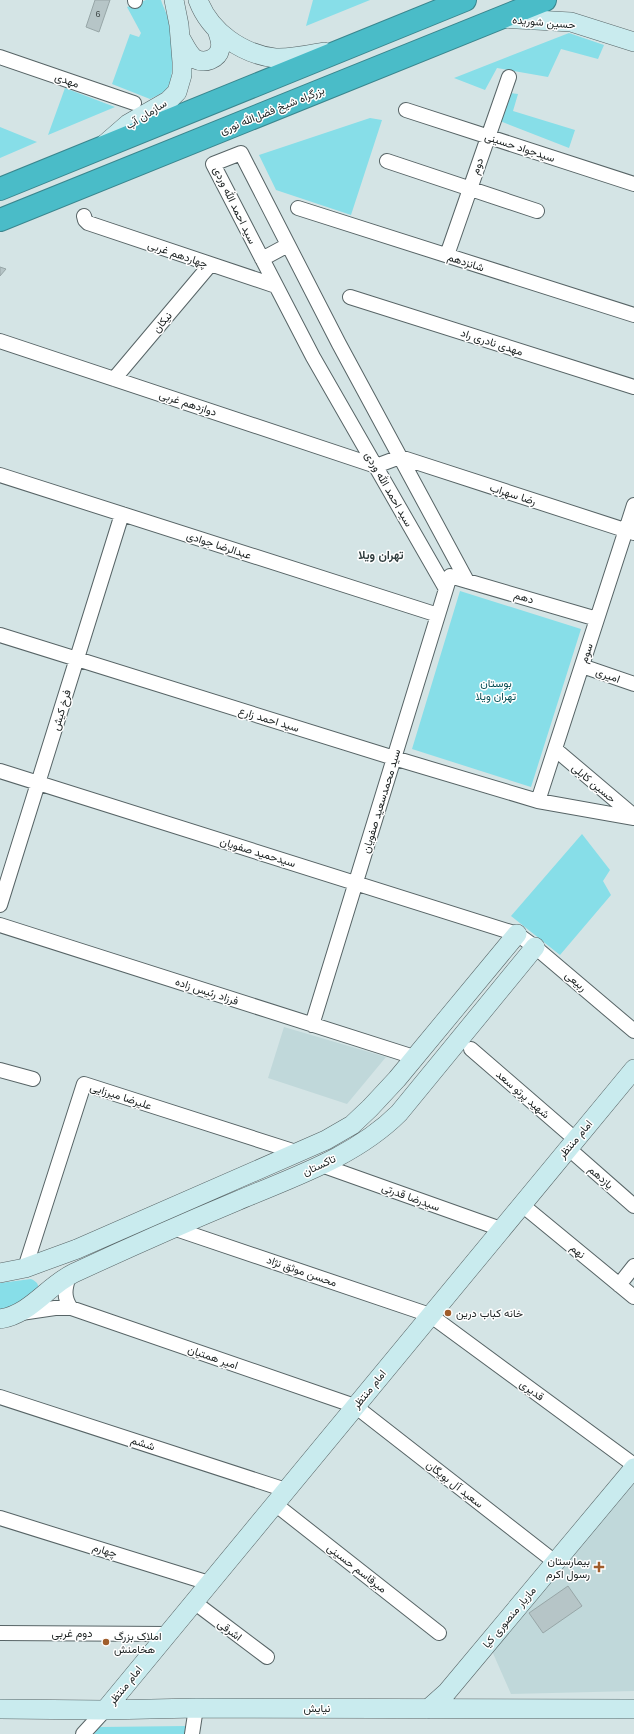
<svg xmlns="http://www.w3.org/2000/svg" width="634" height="1734" font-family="Arial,Vazirmatn,sans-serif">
	<rect width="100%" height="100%" fill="#d4e4e5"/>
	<path fill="#c0d8da" d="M 284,1027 L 386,1057 L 347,1104 L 268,1078 Z
		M 634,1483 L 634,1691 L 511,1694 L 492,1651 Z"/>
	<path fill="#87dee8" d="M 146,0 L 161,0 C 163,7 168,15 169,23 C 172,36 175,77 168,87 C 163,94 156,96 150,99 L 112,84 L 130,34 L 139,37 L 141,33 L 127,7 Z
		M 313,0 L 370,0 L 306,26 Z
		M 569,33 L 604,45 L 598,59 L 561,49 L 548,77 L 497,68 L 485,90 L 454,78 Z
		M 65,88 L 115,107 L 48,135 Z
		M 510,93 L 518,94 L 513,111 L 575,130 L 569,148 L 500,121 Z
		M 370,118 L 382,120 L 351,215 L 276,190 L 259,155 Z
		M 0,127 L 37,142 L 0,158 Z
		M 460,591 L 581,629 L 531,787 L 412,749 Z
		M 582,834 L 610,870 L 603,881 L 611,895 L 560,955 L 511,916 Z
		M 31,1279 C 56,1290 8,1309 0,1312 L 0,1283 Z
		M 187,1726 L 186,1734 L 94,1734 L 100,1727 Z"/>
	<path fill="#b6c5c7" stroke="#97a6a7" d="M 95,0 L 110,0 L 99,32 L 86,27 Z
		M 0,267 L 6,269 L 0,276 Z
		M 568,1586 L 582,1606 L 543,1633 L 529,1613 Z"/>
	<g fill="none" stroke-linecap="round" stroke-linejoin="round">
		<g stroke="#576466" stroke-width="16">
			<path id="street" d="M 135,0 L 135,1
				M 0,57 L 134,103
				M 406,110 L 634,184
				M 387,161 L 537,211
				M 298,208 L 634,315
				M 84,216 L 85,220 L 88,223 L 276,286
				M 447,255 L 509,77
				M 262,259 L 288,245
				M 350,297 L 634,387
				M 0,341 L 376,466 L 400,457 L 634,533
				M 114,379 L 210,265
				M 0,475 L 438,615
				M 446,589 L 313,357 L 213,164 L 241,153 L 339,344 L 467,581
				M 0,635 L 394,758 L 538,801 L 634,818
				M 582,666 L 634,684
				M 555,749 L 634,816
				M 0,771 L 517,934 L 535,947 L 634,1031
				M 538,801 L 634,505
				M 0,905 L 122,514
				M 0,925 L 414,1057
				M 312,1025 L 450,576 L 597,619
				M 471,1049 L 575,1139
				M 0,1070 L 33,1079
				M 568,1148 L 634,1206
				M 321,1165 L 501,1229
				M 521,1204 L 634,1297
				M 173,1228 L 430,1315 L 634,1465
				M 25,1268 L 84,1084 L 296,1152
				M 69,1276 C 65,1288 63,1297 71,1308
				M 619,1285 L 634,1266
				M 21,1313 L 55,1308 L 71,1308 L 355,1406 L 555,1562
				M 0,1397 L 286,1490
				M 275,1504 L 439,1633
				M 0,1518 L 209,1583
				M 194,1602 L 267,1657
				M 0,1633 L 168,1634
				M 83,1734 L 105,1710
				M 192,1734 L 196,1708"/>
		</g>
		<g stroke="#576466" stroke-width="20">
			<path id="secondary" d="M 198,0 C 210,32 242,54 275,58 C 290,59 308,55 324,52
				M 501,18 L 571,22 L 634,42
				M 181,39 C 185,46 189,55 195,59 C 205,64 218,59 220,49 C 222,43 219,36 217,30
				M 105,144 L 128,124 L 168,101 L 177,92 L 182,75 L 182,62 L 179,25 L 174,0
				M 0,1273 L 25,1268 L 77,1249 L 326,1140 L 352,1125 L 370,1108 L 397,1079 L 517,934
				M 0,1319 C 31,1314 47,1286 74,1273 C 128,1248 182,1224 237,1201 C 293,1177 355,1157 399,1113 L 535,947
				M 0,1709 L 105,1710 L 196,1708 L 634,1709
				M 428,1709 L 447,1692 L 634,1468
				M 105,1710 L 634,1069"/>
		</g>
		<g stroke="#3a868e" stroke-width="24">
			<path id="highway" d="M 0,189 L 465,0
				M 0,220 L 545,0"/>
		</g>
		<use href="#street" stroke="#fff" stroke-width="14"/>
		<use href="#secondary" stroke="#c9ebee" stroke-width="19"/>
		<use href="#highway" stroke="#4abcc8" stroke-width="22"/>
	</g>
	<g fill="#a05d2b" stroke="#fff" stroke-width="1.5">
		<circle cx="448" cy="1313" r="4"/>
		<path d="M597 1561h4v4h4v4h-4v4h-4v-4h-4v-4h4z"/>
		<circle cx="106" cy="1642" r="4"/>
	</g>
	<g text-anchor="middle" stroke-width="3" stroke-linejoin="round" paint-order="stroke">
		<g font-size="9" fill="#424a4a">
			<text x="98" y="17">6</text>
		</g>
		<g font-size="11" fill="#1b2121" stroke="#fff">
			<text transform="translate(544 22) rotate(5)" y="4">حسین شوریده</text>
			<text transform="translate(67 80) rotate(19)" y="4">مهدی</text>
			<text transform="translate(272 110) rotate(-22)" y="4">بزرگراه شیخ فضل‌الله نوری</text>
			<text transform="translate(146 114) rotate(-32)" y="4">سازمان آب</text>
			<text transform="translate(520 147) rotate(18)" y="4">سیدجواد حسینی</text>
			<text transform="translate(477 166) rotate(-71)" y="4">دوم</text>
			<text transform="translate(235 205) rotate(64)" y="4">سید احمد الله وردی</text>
			<text transform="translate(178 254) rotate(19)" y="4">چهاردهم غربی</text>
			<text transform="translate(466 262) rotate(18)" y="4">شانزدهم</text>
			<text transform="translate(162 322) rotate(-50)" y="4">نیکان</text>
			<text transform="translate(492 342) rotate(18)" y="4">مهدی نادری راد</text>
			<text transform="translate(188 403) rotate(18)" y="4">دوازدهم غربی</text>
			<text transform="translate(389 489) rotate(60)" y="4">سید احمد الله وردی</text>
			<text transform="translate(513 494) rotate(18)" y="4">رضا سهراب</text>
			<text transform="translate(219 545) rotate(18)" y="4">عبدالرضا جوادی</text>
			<text transform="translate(524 597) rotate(16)" y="4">دهم</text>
			<text transform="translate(586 653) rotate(-72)" y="4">سوم</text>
			<text transform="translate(608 675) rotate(20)" y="4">امیری</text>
			<text transform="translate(61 710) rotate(-73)" y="4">فرخ کیش</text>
			<text transform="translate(269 719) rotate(17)" y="4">سید احمد زارع</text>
			<text transform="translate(594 783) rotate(40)" y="4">حسین کابلی</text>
			<text transform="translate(381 801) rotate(-73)" y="4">سید محمدسعید صفویان</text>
			<text transform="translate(258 852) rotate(17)" y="4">سیدحمید صفویان</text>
			<text transform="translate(576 981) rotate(40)" y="4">ربیعی</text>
			<text transform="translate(207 991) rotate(18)" y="4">فرزاد رئیس زاده</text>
			<text transform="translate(523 1094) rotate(41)" y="4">شهید پرتو سعد</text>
			<text transform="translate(121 1096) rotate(18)" y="4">علیرضا میرزایی</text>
			<text transform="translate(575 1139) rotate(-50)" y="4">امام منتظر</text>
			<text transform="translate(319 1165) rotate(-25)" y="4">تاکستان</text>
			<text transform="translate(601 1177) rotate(41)" y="4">یازدهم</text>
			<text transform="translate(411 1197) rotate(20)" y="4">سیدرضا قدرتی</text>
			<text transform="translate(578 1251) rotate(40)" y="4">نهم</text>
			<text transform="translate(302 1271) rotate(19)" y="4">محسن موثق نژاد</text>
			<text transform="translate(213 1357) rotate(19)" y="4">امیر همتیان</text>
			<text transform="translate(369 1389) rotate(-51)" y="4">امام منتظر</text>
			<text transform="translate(532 1390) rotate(36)" y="4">قدیری</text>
			<text transform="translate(143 1443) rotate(18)" y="4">ششم</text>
			<text transform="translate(455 1484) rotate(38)" y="4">سعید آل بویگان</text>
			<text transform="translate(105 1550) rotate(17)" y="4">چهارم</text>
			<text transform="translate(357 1568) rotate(38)" y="4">میرقاسم حسینی</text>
			<text transform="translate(509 1617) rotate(-50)" y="4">مازیار منصوری کیا</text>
			<text transform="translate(230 1630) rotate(37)" y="4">اشرقی</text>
			<text x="72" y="1637">دوم غربی</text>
			<text transform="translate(125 1685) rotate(-51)" y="4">امام منتظر</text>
			<text x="317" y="1712">نیایش</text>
		</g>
		<g font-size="11" fill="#034b51" stroke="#fff">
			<text x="496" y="687">بوستان<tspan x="496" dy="13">تهران ویلا</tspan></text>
		</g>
		<g font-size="11" fill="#1b2121" stroke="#fff" text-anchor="start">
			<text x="456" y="1317">خانه کباب درین</text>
			<text x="590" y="1565" text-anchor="end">بیمارستان<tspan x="590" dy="13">رسول اکرم</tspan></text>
			<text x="114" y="1640">املاک بزرگ<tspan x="114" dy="13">هخامنش</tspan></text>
		</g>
		<g font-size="12" font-weight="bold" fill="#2f3c3d" stroke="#fff">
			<text x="381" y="559">تهران ویلا</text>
		</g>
	</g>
</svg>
